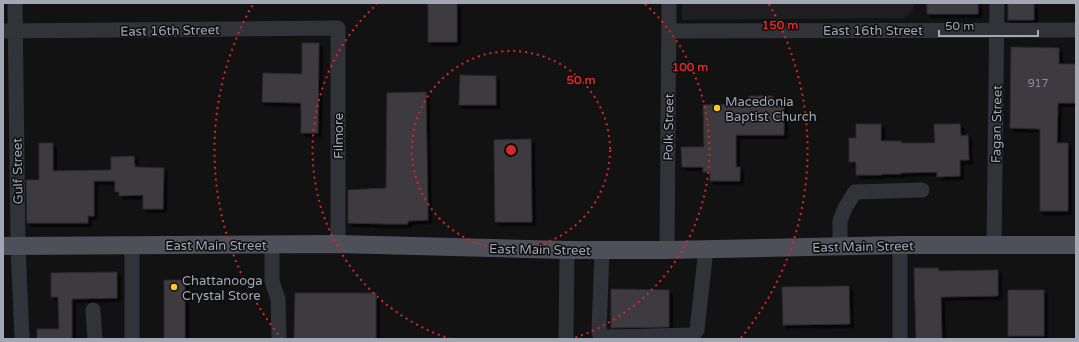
<svg xmlns="http://www.w3.org/2000/svg" width="1079" height="342" font-family="'Varela Round',sans-serif">
	<defs>
		<filter id="shadow"><feDropShadow dx="3.5" dy="3.5" stdDeviation="0" flood-color="#0009"/></filter>
	</defs>
	<rect width="100%" height="100%" fill="#121213"/>
	<path fill="#1e1e20" d="M 682,3 L 914,3 L 913,11 L 904,18 L 682,20 Z"/>
	<path fill="#3c3b41" stroke="#2c2b30" filter="url(#shadow)" d="M 428,3 L 457,3 L 457,42 L 428,42 Z
		M 927,3 L 978,3 L 978,14 L 927,14 Z
		M 1008,3 L 1034,3 L 1034,20 L 1008,20 Z
		M 302,43 L 319,43 L 318,133 L 301,133 L 301,103 L 262,102 L 263,73 L 302,74 Z
		M 1011,47 L 1059,48 L 1059,64 L 1076,64 L 1076,103 L 1058,103 L 1057,143 L 1068,143 L 1068,211 L 1040,211 L 1040,129 L 1010,128 Z
		M 460,75 L 496,76 L 496,105 L 459,105 Z
		M 426,92 L 428,220 L 408,221 L 408,224 L 386,224 L 348,223 L 348,190 L 386,188 L 387,93 Z
		M 749,96 L 773,96 L 773,105 L 784,105 L 784,135 L 736,135 L 736,167 L 740,167 L 740,181 L 710,181 L 710,172 L 703,172 L 703,167 L 682,167 L 681,147 L 704,147 L 703,105 L 749,104 Z
		M 856,124 L 881,124 L 881,141 L 901,141 L 901,143 L 935,143 L 934,124 L 960,124 L 961,136 L 968,135 L 969,160 L 960,160 L 960,176 L 937,177 L 937,172 L 901,173 L 901,174 L 882,174 L 882,175 L 856,175 L 856,162 L 849,162 L 849,138 L 856,138 Z
		M 531,139 L 532,222 L 495,222 L 494,140 Z
		M 39,143 L 53,143 L 53,171 L 111,170 L 111,157 L 134,156 L 135,167 L 164,168 L 163,209 L 143,209 L 143,195 L 119,196 L 119,192 L 115,192 L 115,181 L 94,181 L 94,216 L 88,216 L 88,223 L 27,223 L 26,180 L 39,180 Z
		M 914,268 L 938,268 L 939,271 L 998,270 L 998,296 L 941,297 L 942,339 L 916,339 Z
		M 117,272 L 117,298 L 72,299 L 72,339 L 37,339 L 37,329 L 59,329 L 58,297 L 51,297 L 51,273 Z
		M 164,280 L 185,280 L 185,339 L 164,339 Z
		M 849,286 L 850,324 L 783,325 L 782,287 Z
		M 611,289 L 669,290 L 669,327 L 611,328 Z
		M 1008,290 L 1044,290 L 1044,336 L 1008,336 Z
		M 295,293 L 376,293 L 376,339 L 294,339 Z"/>
	<g fill="none" stroke-linecap="round" stroke-linejoin="round">
		<path stroke="#323339" stroke-width="15" d="M 15,3 L 18,246 L 22,339
			M 3,31 L 338,28 L 338,244
			M 669,31 L 1076,30
			M 272,245 L 272,281 L 278,299 L 279,337
			M 900,245 L 900,339
			M 994,245 L 997,3
			M 840,246 L 840,221 L 845,208 L 855,192 L 922,190
			M 602,250 L 599,333 L 604,337 L 693,335 L 697,330 L 706,249
			M 667,250 L 669,3
			M 93,310 L 95,339
			M 132,339 L 132,246
			M 566,339 L 567,250"/>
		<path stroke="#4e4f58" stroke-width="18" d="M 3,246 L 338,244 L 567,250 L 667,250 L 900,245 L 1076,245"/>
	</g>
	<g fill="none" stroke="#d62828" stroke-width="2" stroke-dasharray="2 4">
		<circle cx="511" cy="150" r="99"/>
		<path d="M451 339A198 198 0 0 1 377 4M645 4A198 198 0 0 1 571 339"/>
		<path d="M282 339A297 297 0 0 1 253 4M769 4A297 297 0 0 1 740 339"/>
	</g>
	<g fill="#ffc81e" stroke="#0d0d0e" stroke-width="1.5">
		<circle cx="717" cy="108" r="4"/>
		<circle cx="174" cy="287" r="4"/>
	</g>
	<g text-anchor="middle" stroke-width="3" stroke-linejoin="round" paint-order="stroke">
		<g font-size="11" fill="#888b98">
			<text x="1038" y="87">917</text>
		</g>
		<g font-size="13" fill="#a2a6b5" stroke="#0d0d0e">
			<text transform="translate(170 30) rotate(-1)" y="5">East 16th Street</text>
			<text x="873" y="35">East 16th Street</text>
			<text transform="translate(996 124) rotate(-89)" y="5">Fagan Street</text>
			<text transform="translate(668 127) rotate(-89)" y="5">Polk Street</text>
			<text transform="translate(338 136) rotate(-90)" y="5">Filmore</text>
			<text transform="translate(17 171) rotate(-91)" y="5">Gulf Street</text>
			<text x="216" y="250">East Main Street</text>
			<text transform="translate(863 246) rotate(-1)" y="5">East Main Street</text>
			<text transform="translate(540 249) rotate(1)" y="5">East Main Street</text>
		</g>
		<g font-size="13" fill="#a2a6b5" stroke="#0d0d0e" text-anchor="start">
			<text x="725" y="106">Macedonia<tspan x="725" dy="15">Baptist Church</tspan></text>
			<text x="182" y="285">Chattanooga<tspan x="182" dy="15">Crystal Store</tspan></text>
		</g>
	</g>
	<circle cx="511" cy="150" r="6" fill="#d62828" stroke="#0d0d0e" stroke-width="2"/>
	<g font-size="12" text-anchor="middle" font-weight="bold" fill="#d62828" stroke="#0d0d0e" stroke-width="3" stroke-linejoin="round" paint-order="stroke">
		<text x="780" y="29">150 m</text>
		<text x="690" y="71">100 m</text>
		<text x="581" y="84">50 m</text>
	</g>
	<rect width="1079" height="342" fill="none" stroke="#a2a6b5" stroke-width="8"/>
	<path d="M939 30v6h99v-6" fill="none" stroke="#a2a6b5" stroke-width="2"/>
	<text x="945" y="30" font-size="12" fill="#a2a6b5" stroke="#0d0d0e" stroke-width="3" paint-order="stroke">50 m</text>
</svg>
